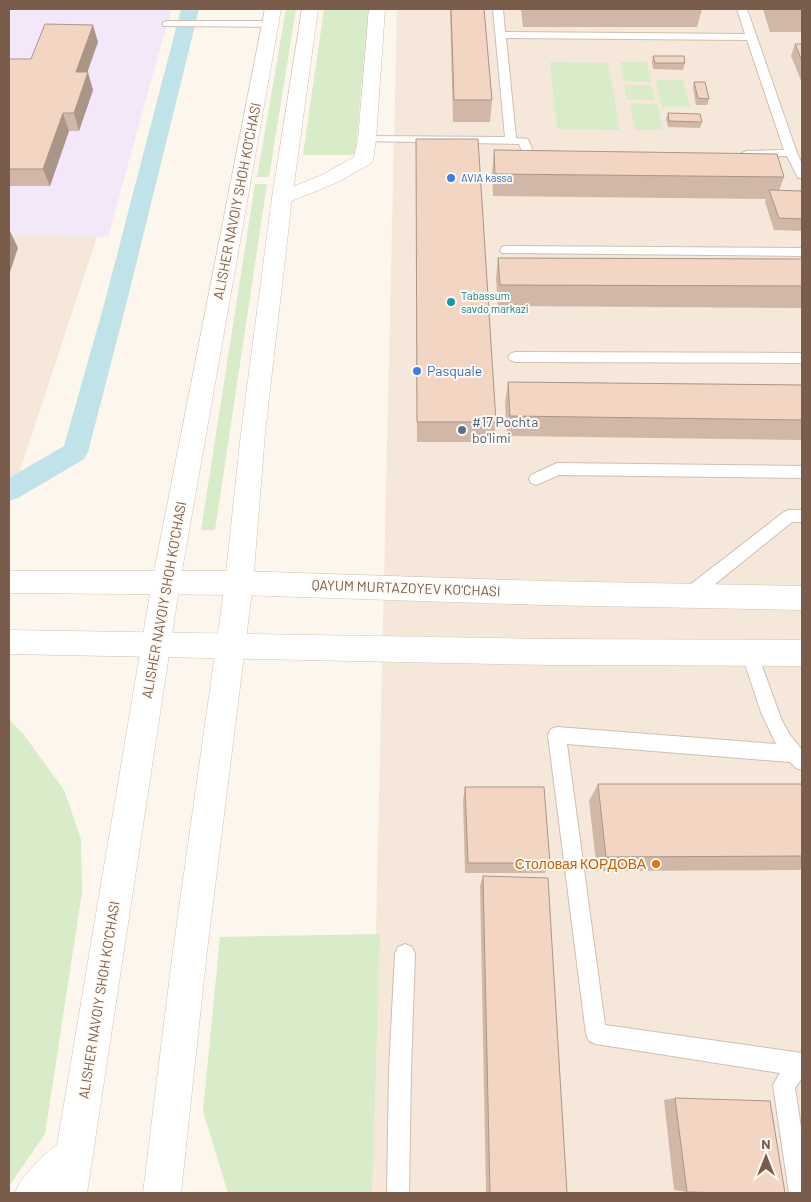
<svg xmlns="http://www.w3.org/2000/svg" width="811" height="1202" font-family="Barlow,sans-serif">
	<rect width="100%" height="100%" fill="#fdf6ec"/>
	<path fill="#f5e8da" d="M 9,9 L 172,9 L 9,504 Z
		M 397,9 L 802,9 L 802,1193 L 370,1193 Z"/>
	<path fill="#f3e8fa" d="M 9,9 L 171,9 L 108,237 L 9,235 Z"/>
	<path fill="#d8ecc9" d="M 286,9 L 296,9 L 269,177 L 257,177 Z
		M 324,9 L 368,9 L 356,148 L 353,155 L 303,155 Z
		M 550,62 L 608,63 L 620,130 L 557,129 Z
		M 620,62 L 647,62 L 651,82 L 624,81 Z
		M 656,80 L 683,80 L 690,107 L 662,107 Z
		M 624,85 L 651,85 L 655,100 L 627,100 Z
		M 630,103 L 658,104 L 663,130 L 635,130 Z
		M 255,184 L 267,184 L 215,530 L 201,530 Z
		M 9,719 L 24,735 L 64,790 L 81,839 L 82,892 L 45,1134 L 9,1186 Z
		M 380,934 L 372,1193 L 228,1193 L 203,1111 L 220,937 Z"/>
	<g fill="none" stroke-linecap="round" stroke-linejoin="round">
		<path fill="#bfe3e8" fill-rule="evenodd" d="M 181,9 L 199,9 L 127,301 L 88,452 L 84,459 L 18,498 L 9,501 L 9,478 L 64,446 L 105,301 Z"/>
		<g stroke="#d1beb0" stroke-width="2">
			<path id="service" d="M 493,9 L 503,9 L 505,32 L 745,34 L 737,9 L 747,9 L 797,153 L 802,164 L 802,178 L 798,178 L 787,156 L 746,157 L 740,154 L 746,151 L 784,150 L 747,40 L 506,38 L 516,138 L 528,139 L 533,151 L 548,152 L 550,154 L 548,156 L 524,156 L 519,144 L 363,141 L 361,139 L 363,137 L 367,136 L 505,137 Z
				M 167,21 L 270,21 L 275,24 L 270,27 L 163,26 L 163,22 Z
				M 506,246 L 802,248 L 802,256 L 502,253 L 500,250 L 502,247 Z
				M 515,352 L 802,353 L 802,363 L 515,362 L 510,360 L 508,357 L 510,354 Z
				M 557,463 L 802,466 L 802,478 L 559,475 L 536,485 L 531,483 L 529,479 L 531,475 Z
				M 789,510 L 802,510 L 802,522 L 792,522 L 694,601 L 688,603 L 682,601 L 680,596 L 682,591 L 784,512 Z
				M 749,645 L 755,647 L 757,652 L 782,721 L 790,735 L 802,750 L 802,770 L 796,768 L 790,762 L 567,744 L 605,1025 L 802,1053 L 802,1078 L 795,1088 L 802,1134 L 802,1193 L 789,1193 L 773,1085 L 780,1073 L 596,1044 L 589,1041 L 586,1034 L 548,735 L 551,729 L 557,727 L 776,744 L 761,712 L 741,652 L 743,647 Z
				M 405,944 L 412,947 L 415,954 L 411,1070 L 409,1193 L 387,1193 L 389,1070 L 395,954 L 398,947 Z"/>
		</g>
		<g stroke="#d1beb0" stroke-width="1">
			<path id="minor" d="M 369,9 L 385,9 L 376,139 L 373,160 L 370,164 L 336,183 L 289,202 L 282,204 L 275,202 L 272,198 L 275,194 L 322,175 L 354,157 L 358,139 Z
				M 75,1134 L 88,1140 L 94,1153 L 88,1166 L 61,1193 L 15,1193 C 23,1172 54,1143 75,1134 Z"/>
		</g>
		<g stroke="#d1beb0" stroke-width="1">
			<path id="tertiary" d="M 9,571 L 239,571 L 543,581 L 802,586 L 802,610 L 543,605 L 239,595 L 9,593 Z
				M 9,630 L 549,639 L 802,640 L 802,666 L 549,665 L 9,654 Z"/>
		</g>
		<g stroke="#d6c0b0" stroke-width="1">
			<path id="secondary" d="M 265,9 L 281,9 L 180,582 L 87,1193 L 49,1193 L 152,582 Z
				M 302,9 L 318,9 L 292,198 L 265,433 L 253,583 L 207,951 L 181,1193 L 143,1193 L 173,951 L 225,583 L 241,433 L 272,198 Z"/>
		</g>
		<use href="#service" fill="#fff" fill-rule="evenodd"/>
		<use href="#minor" fill="#fff" fill-rule="evenodd"/>
		<use href="#tertiary" fill="#fff" fill-rule="evenodd"/>
		<use href="#secondary" fill="#fff" fill-rule="evenodd"/>
	</g>
	<path fill="#d1b7a8" d="M 450,9 L 484,9 L 492,100 L 490,122 L 453,122 Z
		M 521,9 L 702,9 L 697,27 L 523,27 Z
		M 763,9 L 802,9 L 802,32 L 770,32 Z
		M 98,42 L 87,72 L 93,90 L 79,131 L 69,131 L 50,186 L 9,186 L 9,59 L 31,59 Z
		M 795,44 L 802,44 L 802,83 L 791,56 Z
		M 653,56 L 685,63 L 683,70 L 653,69 L 652,62 Z
		M 694,82 L 709,99 L 707,105 L 696,105 L 693,88 Z
		M 668,113 L 702,122 L 700,128 L 668,127 L 666,119 Z
		M 416,139 L 496,422 L 493,442 L 417,442 Z
		M 494,150 L 784,177 L 779,191 L 802,194 L 802,231 L 774,230 L 765,202 L 766,199 L 493,196 L 492,173 Z
		M 498,258 L 802,259 L 802,308 L 498,306 L 496,279 Z
		M 508,382 L 802,385 L 802,440 L 507,436 L 505,403 Z
		M 598,784 L 802,787 L 802,868 L 800,870 L 597,871 L 589,801 Z
		M 465,787 L 550,863 L 545,873 L 465,873 L 463,800 Z
		M 483,876 L 567,1193 L 486,1193 L 480,886 Z
		M 675,1098 L 687,1192 L 674,1190 L 664,1100 Z"/>
	<path fill="#aa9588" d="M 93,25 L 98,42 L 81,90 L 76,72 Z
		M 88,72 L 93,90 L 79,131 L 74,113 Z
		M 63,113 L 69,131 L 50,186 L 43,169 Z
		M 10,231 L 18,248 L 9,275 L 9,235 Z"/>
	<path fill="#f3d5c3" stroke="#aa9588" d="M 451,9 L 484,9 L 492,100 L 454,100 Z
		M 45,24 L 93,25 L 76,72 L 88,72 L 74,113 L 63,113 L 43,169 L 9,169 L 9,59 L 31,59 Z
		M 795,44 L 802,44 L 802,61 Z
		M 653,56 L 684,56 L 685,63 L 655,63 Z
		M 694,82 L 705,82 L 709,99 L 698,98 Z
		M 668,113 L 700,114 L 702,122 L 669,121 Z
		M 416,139 L 478,139 L 496,422 L 417,422 Z
		M 494,150 L 777,154 L 784,177 L 495,174 Z
		M 769,190 L 801,191 L 802,194 L 802,219 L 779,218 Z
		M 498,258 L 802,259 L 802,286 L 500,285 Z
		M 508,382 L 802,385 L 802,420 L 510,416 Z
		M 598,784 L 801,784 L 802,787 L 802,856 L 606,857 Z
		M 465,787 L 544,787 L 550,863 L 468,863 Z
		M 483,876 L 548,878 L 567,1193 L 490,1193 Z
		M 675,1098 L 770,1101 L 785,1193 L 728,1193 L 687,1192 Z"/>
	<g fill="#3f7fe0" stroke="#fffaf3" stroke-width="2">
		<circle cx="451" cy="178" r="5"/>
		<circle cx="417" cy="371" r="5"/>
	</g>
	<circle fill="#0f9aa8" stroke="#fffaf3" stroke-width="2" cx="451" cy="302" r="5"/>
	<circle fill="#5c6f8a" stroke="#fffaf3" stroke-width="2" cx="462" cy="430" r="5"/>
	<circle fill="#e8710a" stroke="#fffaf3" stroke-width="2" cx="656" cy="864" r="5"/>
	<g text-anchor="middle" stroke-width="4" stroke-linejoin="round" paint-order="stroke">
		<g font-size="11" fill="#366cbe" stroke="#fffaf3" text-anchor="start">
			<text x="461" y="182">AVIA kassa</text>
		</g>
		<g font-size="11" fill="#0d838f" stroke="#fffaf3" text-anchor="start">
			<text x="461" y="300">Tabassum<tspan x="461" dy="13">savdo markazi</tspan></text>
		</g>
		<g font-size="14" fill="#7a5c4d" stroke="#fffaf3">
			<text transform="translate(237 201) rotate(-79)" y="5">ALISHER NAVOIY SHOH KO'CHASI</text>
			<text transform="translate(406 588) rotate(2)" y="5">QAYUM MURTAZOYEV KO'CHASI</text>
			<text transform="translate(164 600) rotate(-80)" y="5">ALISHER NAVOIY SHOH KO'CHASI</text>
			<text transform="translate(99 1000) rotate(-81)" y="5">ALISHER NAVOIY SHOH KO'CHASI</text>
		</g>
		<g font-size="14" fill="#366cbe" stroke="#fffaf3" text-anchor="start">
			<text x="427" y="376">Pasquale</text>
		</g>
		<g font-size="14" fill="#4e5e75" stroke="#fffaf3" text-anchor="start">
			<text x="472" y="427">#17 Pochta<tspan x="472" dy="16">bo'limi</tspan></text>
		</g>
		<g font-size="14" fill="#c56008" stroke="#fffaf3" text-anchor="end">
			<text x="646" y="869">Столовая КОРДОВА</text>
		</g>
	</g>
	<rect width="811" height="1202" fill="none" stroke="#7a5c4d" stroke-width="20"/>
	<g transform="translate(766 1157)" stroke="#fffaf3" stroke-width="4" paint-order="stroke">
	<path d="M0-4L9 19L0 12L-9 19Z" fill="#7a5c4d"/>
	<text y="-8" font-size="14" font-weight="bold" text-anchor="middle" fill="#7a5c4d">N</text>
	</g>
</svg>
